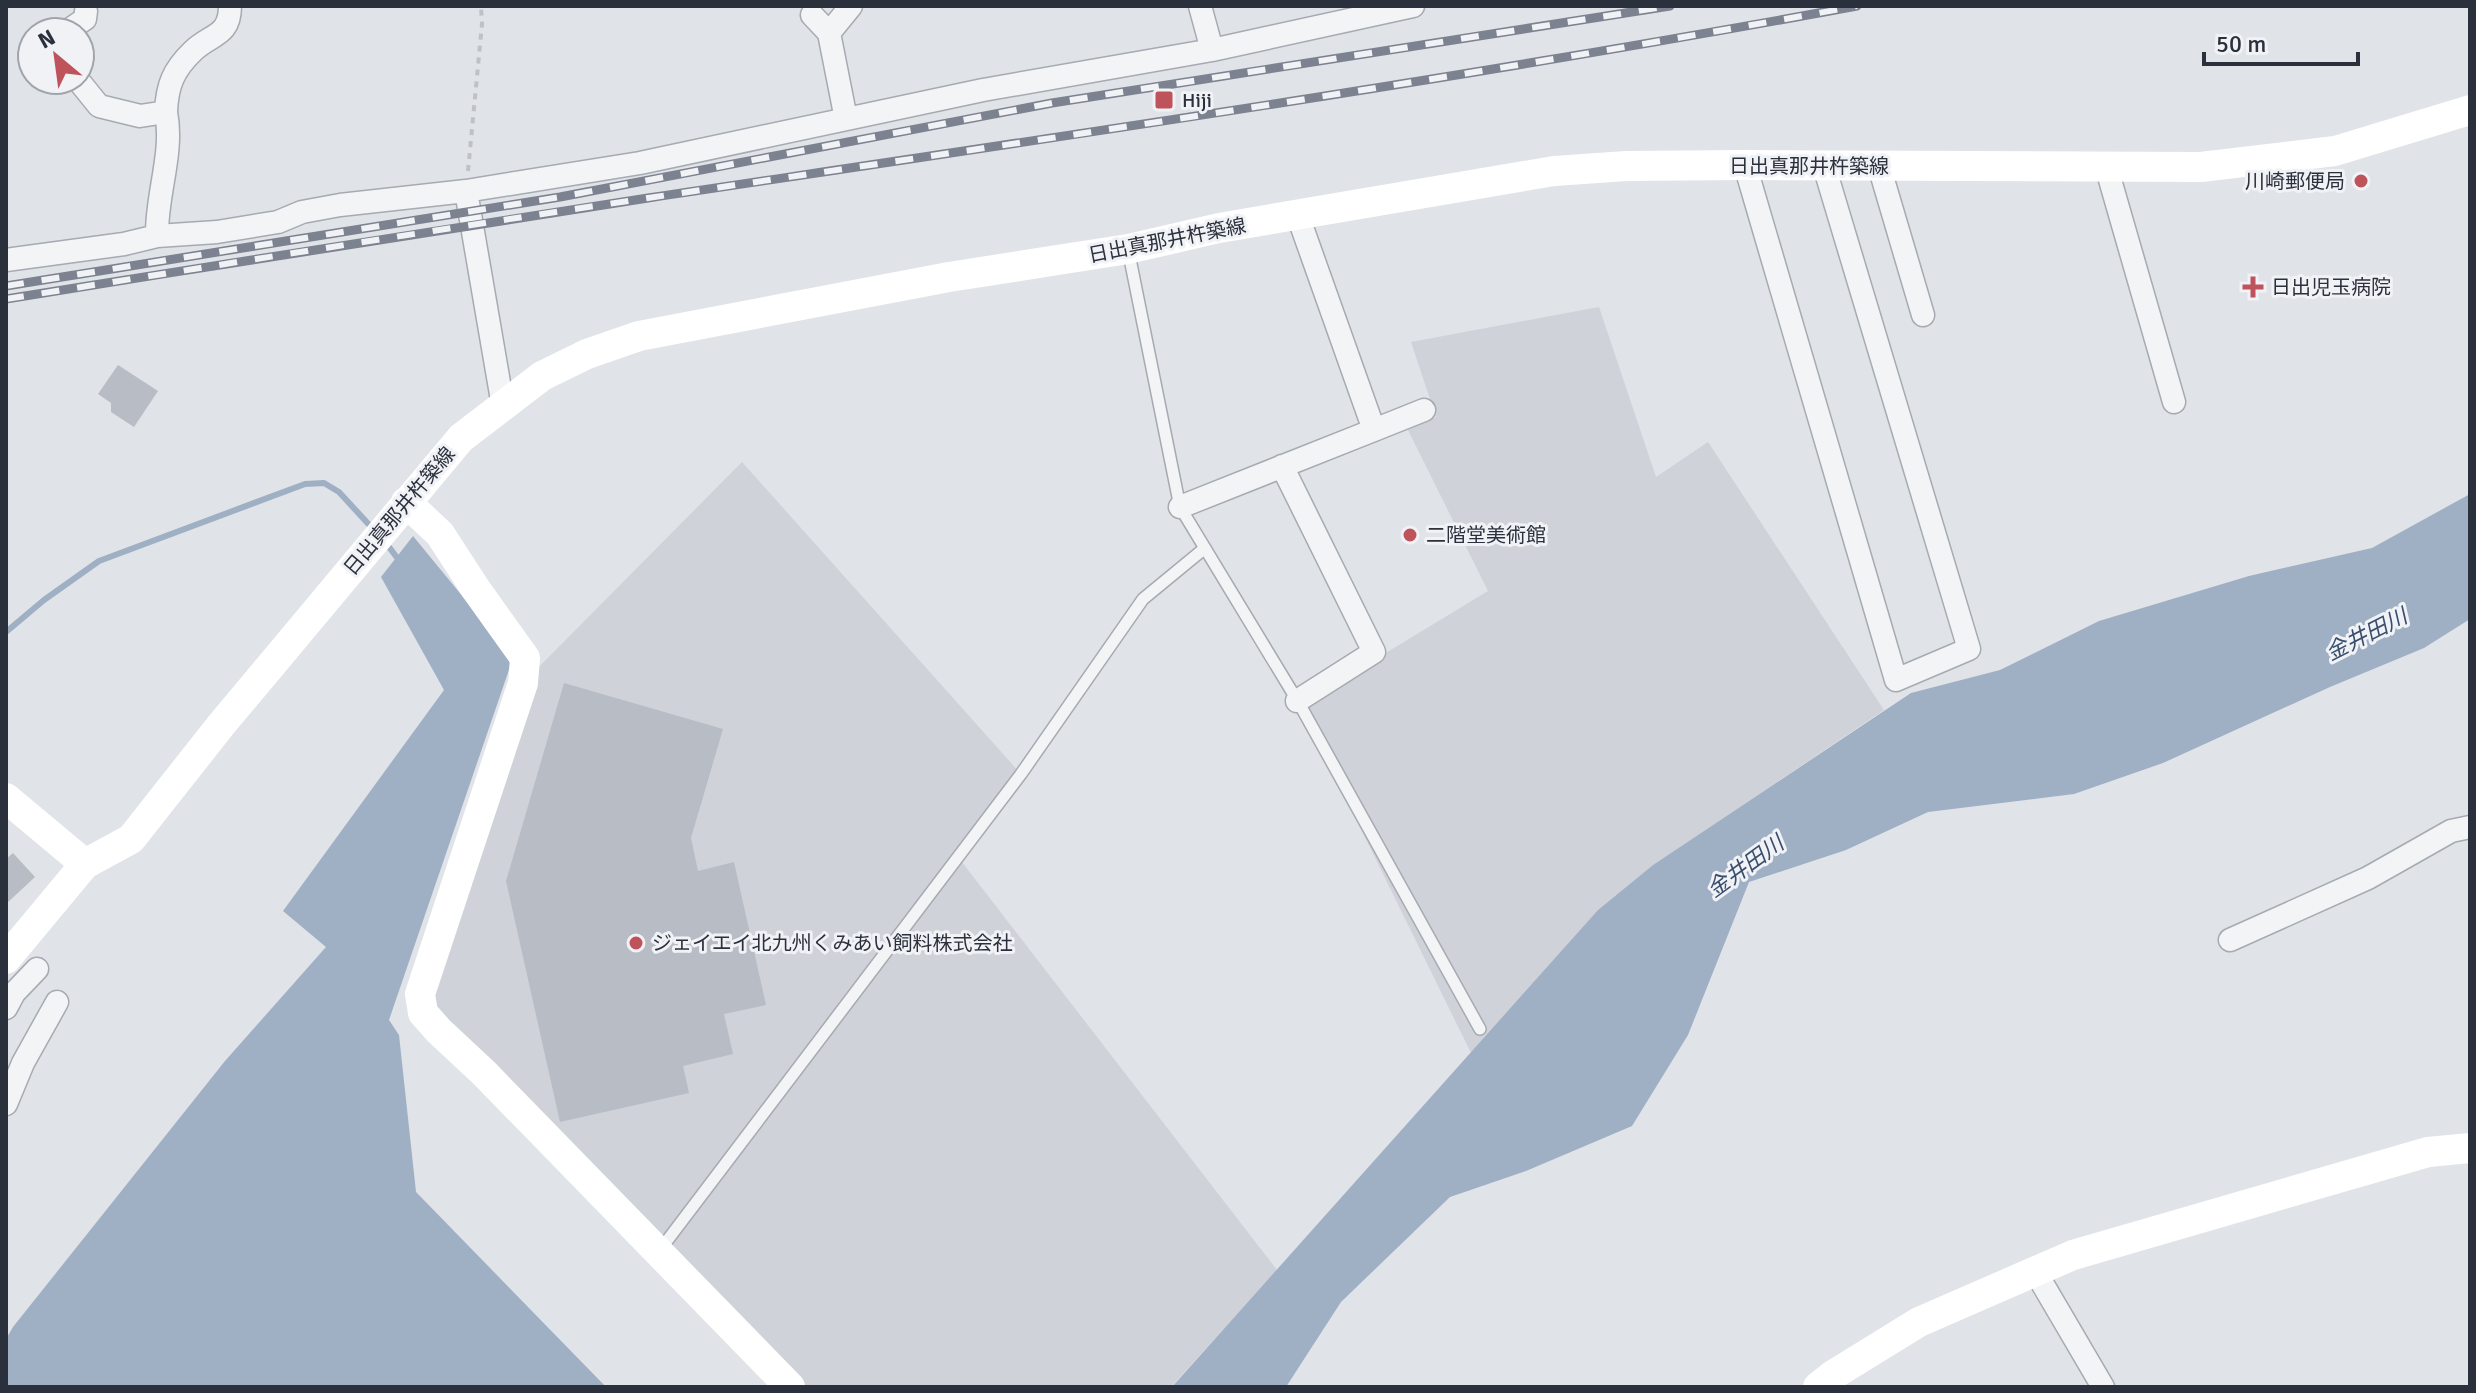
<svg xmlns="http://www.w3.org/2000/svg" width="2476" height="1393" font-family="Signika,'Noto Sans JP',sans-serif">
	<rect width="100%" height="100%" fill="#e0e3e8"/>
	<path fill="#cfd2d9" d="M 1599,307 L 1656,477 L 1708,442 L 1884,710 L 1653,865 L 1598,910 L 1471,1053 L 1300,705 L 1488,591 L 1408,430 L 1436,417 L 1411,342 Z
		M 742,462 L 1021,774 L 958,857 L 1277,1270 L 1171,1387 L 790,1387 L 423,1013 L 523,683 Z"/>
	<path fill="#9fafc4" d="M 2470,494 L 2470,619 L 2424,648 L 2330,687 L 2163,763 L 2074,794 L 1928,812 L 1846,850 L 1749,882 L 1688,1035 L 1632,1126 L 1526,1171 L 1450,1197 L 1341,1302 L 1286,1387 L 1172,1387 L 1598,910 L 1653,865 L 1911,693 L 2000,670 L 2099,621 L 2249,576 L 2372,548 Z
		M 413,536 L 513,658 L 389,1020 L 399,1035 L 416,1192 L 606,1387 L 6,1387 L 6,1339 L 13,1327 L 225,1061 L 326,947 L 283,911 L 444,690 L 381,577 Z"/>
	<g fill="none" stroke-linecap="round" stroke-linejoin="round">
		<path stroke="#9fafc4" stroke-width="6" d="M 386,543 L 401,563
			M 6,632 L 44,600 L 99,561 L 305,484 L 324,483 L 339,492 L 373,529"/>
	</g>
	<path fill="#b8bcc4" d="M 118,365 L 158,391 L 134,427 L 111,412 L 111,403 L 98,394 Z
		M 564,683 L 723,729 L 691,838 L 698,871 L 734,862 L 766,1005 L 724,1014 L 733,1054 L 683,1066 L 689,1093 L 560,1122 L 506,881 Z
		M 13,853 L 35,877 L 6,904 L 6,859 Z"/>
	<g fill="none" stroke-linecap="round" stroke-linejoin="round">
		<g stroke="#a6aab1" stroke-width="14">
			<path id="lane" d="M 1128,249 L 1180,507 L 1300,705 L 1480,1029
				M 660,1250 L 1021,774 L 1143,599 L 1205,548"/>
		</g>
		<g stroke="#a6aab1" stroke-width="25">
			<path id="street" d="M 1200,6 L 1212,50
				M 812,15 L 829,33
				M 66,32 L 85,19 L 86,11
				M 78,80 L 99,106 L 140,116 L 166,112 C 174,153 156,195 157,236
				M 166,112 C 167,86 173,70 193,51 C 210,34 230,37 230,6
				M 846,119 L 829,33 L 851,6
				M 1745,165 L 1896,680 L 1969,649 L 1824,166
				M 1879,166 L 1923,315
				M 2106,166 L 2174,402
				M 466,191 L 503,406
				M 1298,216 L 1374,430 L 1424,410
				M 6,260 L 124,244 L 157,236 L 217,232 L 278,222 L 302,212 L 340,205 L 466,191 L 640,163 L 983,90 L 1212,50 L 1413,6
				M 1282,466 L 1374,652 L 1297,701
				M 1180,507 L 1374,430
				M 2230,940 L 2368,878 L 2451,831 L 2470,827
				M 6,1008 L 14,993 L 37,969
				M 6,1104 L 23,1063 L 57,1002
				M 2035,1271 L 2103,1387"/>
		</g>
		<path stroke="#bfc1c6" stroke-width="4" stroke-dasharray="6 6" stroke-linecap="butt" d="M 468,171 L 482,24 L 481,6"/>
		<use href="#lane" stroke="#f3f4f6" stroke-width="11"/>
		<use href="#street" stroke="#f3f4f6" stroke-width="22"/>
		<path stroke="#fff" stroke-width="30" d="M 406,502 L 440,534 L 475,588 L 525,658 L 523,683 L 420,994 L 423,1013 L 439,1031 L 484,1073 L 790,1387
			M 6,798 L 85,864
			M 6,959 L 85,864 L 131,839 L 221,725 L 461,438 L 542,376 L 587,354 L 639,336 L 949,277 L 1128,249 L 1219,228 L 1554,171 L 1627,166 L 1745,165 L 2201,167 L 2335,151 L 2470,110
			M 1818,1387 L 1833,1375 L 1919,1322 L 2073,1255 L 2428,1152 L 2470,1148"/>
		<g stroke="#7c828f" stroke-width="9">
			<path id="rail" d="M 6,286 L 560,197 L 1052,103 L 1670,6
				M 6,299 C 220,265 434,230 648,198 C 1051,138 1455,80 1857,6"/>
		</g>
		<use href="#rail" stroke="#f0f2f5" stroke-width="6" stroke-dasharray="18" stroke-linecap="butt"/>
	</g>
	<g fill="#bf535c" stroke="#f0f2f5" stroke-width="3">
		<rect x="1154" y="90" width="20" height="20" rx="4"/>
		<circle cx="2361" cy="181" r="8"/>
		<path d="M2249 275h8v8h8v8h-8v8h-8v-8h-8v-8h8z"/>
		<circle cx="1410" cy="535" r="8"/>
		<circle cx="636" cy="943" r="8"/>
	</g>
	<g text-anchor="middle" stroke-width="6" stroke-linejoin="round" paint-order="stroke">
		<g font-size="20" fill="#2b303d" stroke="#f0f2f5" text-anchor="start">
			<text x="1182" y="107">Hiji</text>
			<text x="2345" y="188" text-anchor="end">川崎郵便局</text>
			<text x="2271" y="294">日出児玉病院</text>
			<text x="1426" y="542">二階堂美術館</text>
			<text x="652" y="950">ジェイエイ北九州くみあい飼料株式会社</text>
		</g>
		<g font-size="20" fill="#2b303d" stroke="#f0f2f5">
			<text x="1809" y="173">日出真那井杵築線</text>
			<text transform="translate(1167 240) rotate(-11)" y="7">日出真那井杵築線</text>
			<text transform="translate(399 511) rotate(-50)" y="7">日出真那井杵築線</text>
		</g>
		<g font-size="22" font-style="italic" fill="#394d6d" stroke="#f0f2f5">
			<text transform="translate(2366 634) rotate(-27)" y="8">金井田川</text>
			<text transform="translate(1745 866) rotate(-36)" y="8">金井田川</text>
		</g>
	</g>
	<rect width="2476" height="1393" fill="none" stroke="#2b303d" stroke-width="16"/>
	<g transform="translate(56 56) rotate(331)"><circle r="38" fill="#f0f2f5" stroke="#a1a4ab" stroke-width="2"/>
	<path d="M0-6L14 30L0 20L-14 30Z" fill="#bf535c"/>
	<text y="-12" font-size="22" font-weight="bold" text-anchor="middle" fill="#2b303d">N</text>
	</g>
	<path d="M2204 52v12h154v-12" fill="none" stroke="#2b303d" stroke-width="4"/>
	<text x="2216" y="52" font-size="24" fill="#2b303d" stroke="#f0f2f5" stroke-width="6" paint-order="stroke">50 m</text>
</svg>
